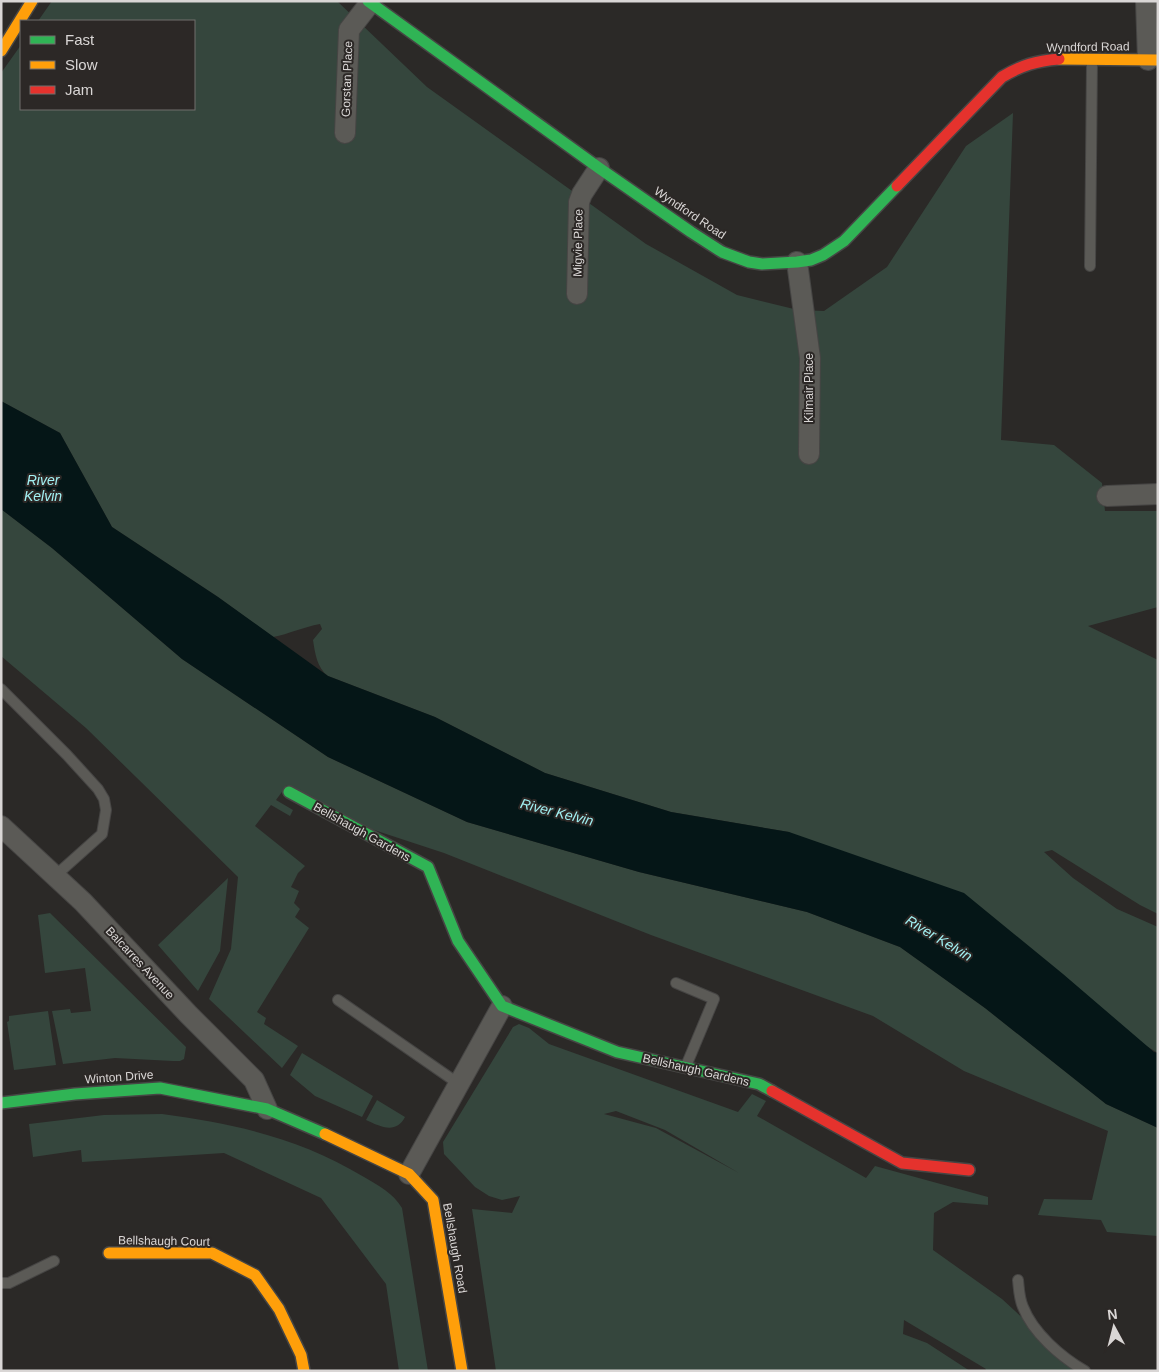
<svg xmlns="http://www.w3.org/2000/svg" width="1159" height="1372" font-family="Helvetica,sans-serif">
	<rect width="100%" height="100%" fill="#2b2927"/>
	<path fill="#35463d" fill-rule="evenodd" d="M 52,1 L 337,1 L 427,87 L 646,244 L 737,295 L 798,310 L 824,311 L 887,267 L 966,146 L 1013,113 L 1001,440 L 1054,445 L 1102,483 L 1105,511 L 1158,511 L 1158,607 L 1088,626 L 1158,660 L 1158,914 L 1140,905 L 1052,850 L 1044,852 L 1073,878 L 1117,909 L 1158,927 L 1158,1053 L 789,832 L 671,812 L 545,773 L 435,717 L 328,676 C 317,668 315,653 313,640 L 322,629 L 320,624 C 303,627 289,634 273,637 L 218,597 L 112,527 L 60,433 L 1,401 L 1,73 L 21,45 L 21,109 L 194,109 L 194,21 L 38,21 Z
		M 1,509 L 52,548 L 182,659 L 328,757 L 467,822 L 639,872 L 807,912 L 900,947 L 985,1008 L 1106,1104 L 1158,1128 L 1158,1236 L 1107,1232 L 1101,1220 L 1038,1215 L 1044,1199 L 1092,1200 L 1108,1131 L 964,1071 L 873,1016 L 651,935 L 444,853 L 371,829 L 287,785 L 276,800 L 293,810 L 290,816 L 271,805 L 255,826 L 305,866 L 298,873 L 291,887 L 299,891 L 294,903 L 300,909 L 295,917 L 309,928 L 257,1012 L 266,1018 L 264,1024 L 298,1046 L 282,1068 L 209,999 L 231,949 L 238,877 L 86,728 L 1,656 Z
		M 228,878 L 220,951 L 198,991 L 158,945 Z
		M 50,913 L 186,1047 L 184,1059 L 180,1061 L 173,1061 L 115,1058 L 63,1064 L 52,1011 L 70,1009 L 71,1013 L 91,1011 L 85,968 L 45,973 L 38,915 Z
		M 48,1011 L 56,1065 L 14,1070 L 7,1022 L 9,1021 L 9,1016 Z
		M 519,1024 L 529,1028 L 549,1044 L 738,1112 L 752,1094 L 766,1101 L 757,1116 L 866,1178 L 875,1166 L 988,1197 L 988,1205 L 953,1202 L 934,1213 L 933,1250 L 1002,1299 L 1080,1371 L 985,1371 L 986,1369 L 904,1320 L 903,1334 L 927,1343 L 970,1371 L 496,1371 L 472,1209 L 512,1213 L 520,1196 L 502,1200 L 489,1196 L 475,1187 L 444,1154 L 443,1142 L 513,1027 ZM 616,1111 L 665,1130 L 739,1173 L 656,1128 L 604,1114 Z
		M 302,1053 L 373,1096 L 362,1117 L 315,1096 L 290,1075 Z
		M 377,1100 L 405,1117 C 396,1135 379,1126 366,1120 Z
		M 162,1114 C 236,1124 299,1138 364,1177 C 379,1186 393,1193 402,1208 L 428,1371 L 399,1371 L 386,1284 L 321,1198 L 224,1153 L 82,1162 L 81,1150 L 33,1157 L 29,1124 L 104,1115 Z"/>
	<path fill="#051617" d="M 1,401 L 60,433 L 112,527 L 218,597 L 328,676 L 435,717 L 545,773 L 671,812 L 789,832 L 964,893 L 1063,974 L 1154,1052 L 1158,1053 L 1158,1128 L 1106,1104 L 985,1008 L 900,947 L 807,912 L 639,872 L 467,822 L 328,757 L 182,659 L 52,548 L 1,509 Z"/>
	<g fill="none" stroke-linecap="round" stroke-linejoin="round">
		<g stroke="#464544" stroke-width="12">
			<path id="lane" d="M 1090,266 L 1092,61
				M 1,689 L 67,755 L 98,789 L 104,799 L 106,810 L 102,834 L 55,876
				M 676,983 L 714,999 L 686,1066
				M 338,1000 L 459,1084
				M 1018,1280 C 1019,1289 1019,1298 1023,1307 C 1033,1333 1061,1357 1085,1371
				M 1,1283 L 9,1283 L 54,1261"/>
		</g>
		<g stroke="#464544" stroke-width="22">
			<path id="street" d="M 1146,1 L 1148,60
				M 345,133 L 349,30 L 370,3
				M 797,262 L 810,358 L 809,454
				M 577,294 L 579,202 L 582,194 L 599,168
				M 1107,496 L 1158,494
				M 1,826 L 83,902 L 189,1015 L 254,1080 L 267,1109
				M 409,1174 L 502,1006"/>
		</g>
		<g stroke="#464544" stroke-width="14">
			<path id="fast" d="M 368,1 L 599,168 L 691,232 L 722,252 L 749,262 L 762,264 L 797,262 L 811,260 L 823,255 L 844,241 L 897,186
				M 289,792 L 428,867 L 458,941 L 502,1006 L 617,1052 L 759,1084 L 772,1091
				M 1,1103 L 75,1094 L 160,1088 L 267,1109 L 325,1134"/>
		</g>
		<g stroke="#464544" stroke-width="14">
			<path id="slow" d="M 1,51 L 32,1
				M 1059,59 L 1158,60
				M 325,1134 L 409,1174 L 433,1200 L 462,1371
				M 109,1253 L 212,1253 L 255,1275 L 279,1309 L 301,1355 L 304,1371"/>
		</g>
		<g stroke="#464544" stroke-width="14">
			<path id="jam" d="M 897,186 L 1002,77 C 1022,65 1036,61 1059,59
				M 772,1091 L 902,1163 L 969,1170"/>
		</g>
		<use href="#lane" stroke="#5b5a56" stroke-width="10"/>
		<use href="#street" stroke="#5b5a56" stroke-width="20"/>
		<use href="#fast" stroke="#30b455" stroke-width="11"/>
		<use href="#slow" stroke="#ff9f0a" stroke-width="11"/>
		<use href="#jam" stroke="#e5322d" stroke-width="11"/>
	</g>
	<g text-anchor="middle" stroke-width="4" stroke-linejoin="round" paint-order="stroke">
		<g font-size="12" fill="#d9d6d5" stroke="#2c2826">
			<text transform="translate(1088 47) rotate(-1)" y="4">Wyndford Road</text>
			<text transform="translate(347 79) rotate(-88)" y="4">Gorstan Place</text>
			<text transform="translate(690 213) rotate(34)" y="4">Wyndford Road</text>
			<text transform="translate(578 243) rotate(-89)" y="4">Migvie Place</text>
			<text transform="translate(809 388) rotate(-90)" y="4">Kilmair Place</text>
			<text transform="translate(362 832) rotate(29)" y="4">Bellshaugh Gardens</text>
			<text transform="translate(140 963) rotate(47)" y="4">Balcarres Avenue</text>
			<text transform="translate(696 1070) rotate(13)" y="4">Bellshaugh Gardens</text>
			<text transform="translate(119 1077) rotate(-4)" y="4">Winton Drive</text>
			<text transform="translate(164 1241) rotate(1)" y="4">Bellshaugh Court</text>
			<text transform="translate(455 1248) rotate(80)" y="4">Bellshaugh Road</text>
		</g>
		<g font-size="14" font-style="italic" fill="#a2f1f3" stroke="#2c2826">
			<text x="43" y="485">River<tspan x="43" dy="16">Kelvin</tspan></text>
			<text transform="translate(557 812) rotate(14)" y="5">River Kelvin</text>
			<text transform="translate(939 938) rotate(31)" y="5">River Kelvin</text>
		</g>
	</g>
	<rect width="1159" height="1372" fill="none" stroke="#d9d6d5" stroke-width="5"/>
	<rect x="20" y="20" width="175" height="90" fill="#2c2826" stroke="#716e6c"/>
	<rect x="30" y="36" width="25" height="8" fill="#30b455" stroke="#716e6c"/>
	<text x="65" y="45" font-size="15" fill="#d9d6d5">Fast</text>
	<rect x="30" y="61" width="25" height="8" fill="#ff9f0a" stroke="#716e6c"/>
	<text x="65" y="70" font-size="15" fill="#d9d6d5">Slow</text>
	<rect x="30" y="86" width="25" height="8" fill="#e5322d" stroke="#716e6c"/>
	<text x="65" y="95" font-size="15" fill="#d9d6d5">Jam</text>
	<g transform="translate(1114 1327) rotate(353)" stroke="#2c2826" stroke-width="4" paint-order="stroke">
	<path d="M0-4L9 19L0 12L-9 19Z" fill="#d9d6d5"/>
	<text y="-8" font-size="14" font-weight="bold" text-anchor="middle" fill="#d9d6d5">N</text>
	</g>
</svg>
